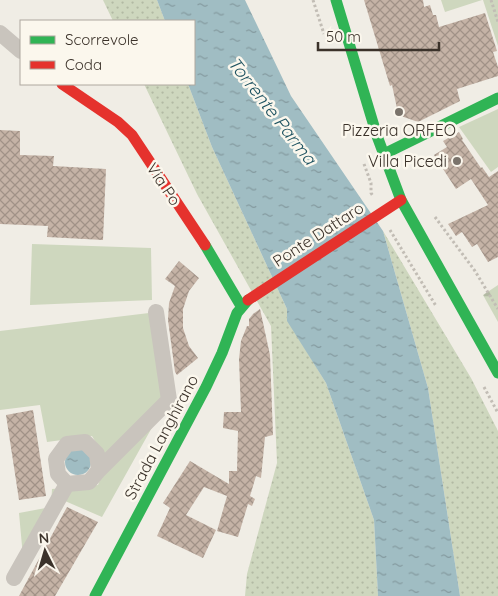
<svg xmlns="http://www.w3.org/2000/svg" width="498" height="596" font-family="Quicksand,sans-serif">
	<defs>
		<pattern id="grass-dots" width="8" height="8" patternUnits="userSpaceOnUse" patternTransform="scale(1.25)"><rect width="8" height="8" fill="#ced7be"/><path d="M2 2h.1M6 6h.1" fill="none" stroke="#b2b9a3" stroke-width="1.8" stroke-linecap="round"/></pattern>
		<pattern id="forest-firs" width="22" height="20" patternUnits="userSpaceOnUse" patternTransform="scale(1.25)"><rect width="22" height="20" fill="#ced7be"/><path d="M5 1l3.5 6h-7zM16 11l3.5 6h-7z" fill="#b2b9a3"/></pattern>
		<pattern id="water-ripples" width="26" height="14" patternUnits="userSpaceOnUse" patternTransform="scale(1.25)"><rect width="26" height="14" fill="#a0bdc3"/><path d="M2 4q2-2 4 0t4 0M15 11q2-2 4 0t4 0" fill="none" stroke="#849a9f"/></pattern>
		<pattern id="building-cross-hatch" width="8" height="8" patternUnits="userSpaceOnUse" patternTransform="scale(1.25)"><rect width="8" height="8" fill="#c5b3a6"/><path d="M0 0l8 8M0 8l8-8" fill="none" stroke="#a19287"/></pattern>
	</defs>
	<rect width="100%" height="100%" fill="#f0ede5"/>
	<path fill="url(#grass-dots)" d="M 103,0 L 157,0 L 165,21 L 113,21 Z
		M 144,84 L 188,84 L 212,147 L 287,309 L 288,321 L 326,383 L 374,520 L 378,596 L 245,596 L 247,574 L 277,463 L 271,326 L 197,194 Z
		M 383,231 L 471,378 L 498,431 L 498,596 L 460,596 L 428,388 Z"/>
	<path fill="url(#forest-firs)" d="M 498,285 L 498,322 L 483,295 Z"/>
	<path fill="#ced7be" d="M 441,0 L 482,0 L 445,12 Z
		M 483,0 L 498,0 L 498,46 Z
		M 498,109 L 498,167 L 491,172 L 459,127 Z
		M 32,244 L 151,248 L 152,300 L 30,305 Z
		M 149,313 L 164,406 L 102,517 L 65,501 L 23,557 L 19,513 L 51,507 L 52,489 L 98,485 L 107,461 L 92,436 L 47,442 L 40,405 L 0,410 L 0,331 Z"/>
	<path fill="url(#water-ripples)" d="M 157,0 L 245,0 L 291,96 L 383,231 L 428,388 L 460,596 L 378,596 L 374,520 L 326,383 L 287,321 L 287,309 L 212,147 L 188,84 L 194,84 L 194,21 L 165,21 Z
		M65 462a13 13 0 1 1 26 0a13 13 0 1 1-26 0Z"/>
	<path fill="url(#building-cross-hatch)" d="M 364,0 L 423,0 L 424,7 L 430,5 L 433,15 L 436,15 L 439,27 L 485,13 L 497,51 L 493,52 L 498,67 L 498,76 L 457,89 L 460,101 L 418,122 L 401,116 L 398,113 L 392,85 L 390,86 Z
		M 0,130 L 20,131 L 20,155 L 54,156 L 53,166 L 106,169 L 103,240 L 47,237 L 48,226 L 0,224 Z
		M 459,132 L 463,139 L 462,140 L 481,168 L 482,167 L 489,177 L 498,171 L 498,257 L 488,262 L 477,244 L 472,247 L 462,232 L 456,236 L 448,224 L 488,205 L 471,179 L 456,189 L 434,155 L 447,147 L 443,141 Z
		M 179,261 L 199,278 L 189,291 L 183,309 L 183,328 L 189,346 L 198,358 L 177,375 L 175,372 L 168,320 L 169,303 L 175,286 L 165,279 Z
		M 260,309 L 270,355 L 273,435 L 265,437 L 261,478 L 256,476 L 250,496 L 255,499 L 252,506 L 248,504 L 238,537 L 217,531 L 227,496 L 204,487 L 186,515 L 216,530 L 203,558 L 157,536 L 170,508 L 163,503 L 190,461 L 229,484 L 229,471 L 237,471 L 238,431 L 223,428 L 224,412 L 241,412 L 239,359 L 241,341 L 247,326 L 249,326 L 249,319 L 253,314 Z
		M 33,410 L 46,496 L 19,500 L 6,415 Z
		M 67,507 L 98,522 L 55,596 L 19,596 Z"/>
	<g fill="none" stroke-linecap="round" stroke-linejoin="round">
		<path stroke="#c2bdb5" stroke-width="3" stroke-dasharray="2.5 2.5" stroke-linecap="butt" d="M 313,0 L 324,34
			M 491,0 L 498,22
			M 364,164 L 371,183 L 371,193 L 373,196
			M 435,217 L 475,271 L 498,309
			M 390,230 L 436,306
			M 484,387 L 498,413"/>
		<path stroke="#c9c4bd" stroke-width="16" d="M 0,33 L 21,51
			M 99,470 L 169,400 L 156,312
			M 14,578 L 67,484 L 58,474 L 56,459 L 67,444 L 85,442 L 97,454 L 99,470 L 89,482 L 67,484"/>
		<path stroke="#30b455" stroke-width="11" d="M 336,0 L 377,136 L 401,200 L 498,373
			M 384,154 L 498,98
			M 205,245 L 241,306
			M 95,596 L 206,387 L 222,353 L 237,313 L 248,300"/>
		<path stroke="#e5322d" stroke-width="11" d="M 62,84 L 118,122 L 132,135 L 205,245
			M 248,300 L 401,200"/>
	</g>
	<g fill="#7a736b" stroke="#fbf7ed" stroke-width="2">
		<circle cx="399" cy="112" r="5"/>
		<circle cx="457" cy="161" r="5"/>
	</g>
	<g text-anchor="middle" stroke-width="5" stroke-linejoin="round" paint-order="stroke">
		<g font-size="16" fill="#3b322a" stroke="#fbf7ed">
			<text x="399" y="136">Pizzeria ORFEO</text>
			<text x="447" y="167" text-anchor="end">Villa Picedi</text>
		</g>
		<g font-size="16" fill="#3b322a" stroke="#fbf7ed">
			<text transform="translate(164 184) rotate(56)" y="6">Via Po</text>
			<text transform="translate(318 234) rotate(-33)" y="6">Ponte Dattaro</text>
			<text transform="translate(161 437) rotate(-62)" y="6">Strada Langhirano</text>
		</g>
		<g font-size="18" font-style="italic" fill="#1d5260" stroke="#fbf7ed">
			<text transform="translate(272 111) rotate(52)" y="6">Torrente Parma</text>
		</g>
	</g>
	<rect x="20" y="20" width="175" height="65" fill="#fbf7ed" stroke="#aea89f"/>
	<rect x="30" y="36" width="25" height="8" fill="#30b455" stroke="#aea89f"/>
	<text x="65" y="45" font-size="15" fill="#3b322a">Scorrevole</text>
	<rect x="30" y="61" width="25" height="8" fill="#e5322d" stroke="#aea89f"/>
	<text x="65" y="70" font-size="15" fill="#3b322a">Coda</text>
	<g transform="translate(45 551) rotate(355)" stroke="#fbf7ed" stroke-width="4" paint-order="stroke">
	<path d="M0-4L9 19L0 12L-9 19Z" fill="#3b322a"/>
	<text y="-8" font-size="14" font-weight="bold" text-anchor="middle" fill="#3b322a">N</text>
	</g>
	<path d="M318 42v8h121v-8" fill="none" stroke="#3b322a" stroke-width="2.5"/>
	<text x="326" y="42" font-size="15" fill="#3b322a" stroke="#fbf7ed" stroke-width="4" paint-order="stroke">50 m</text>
</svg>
